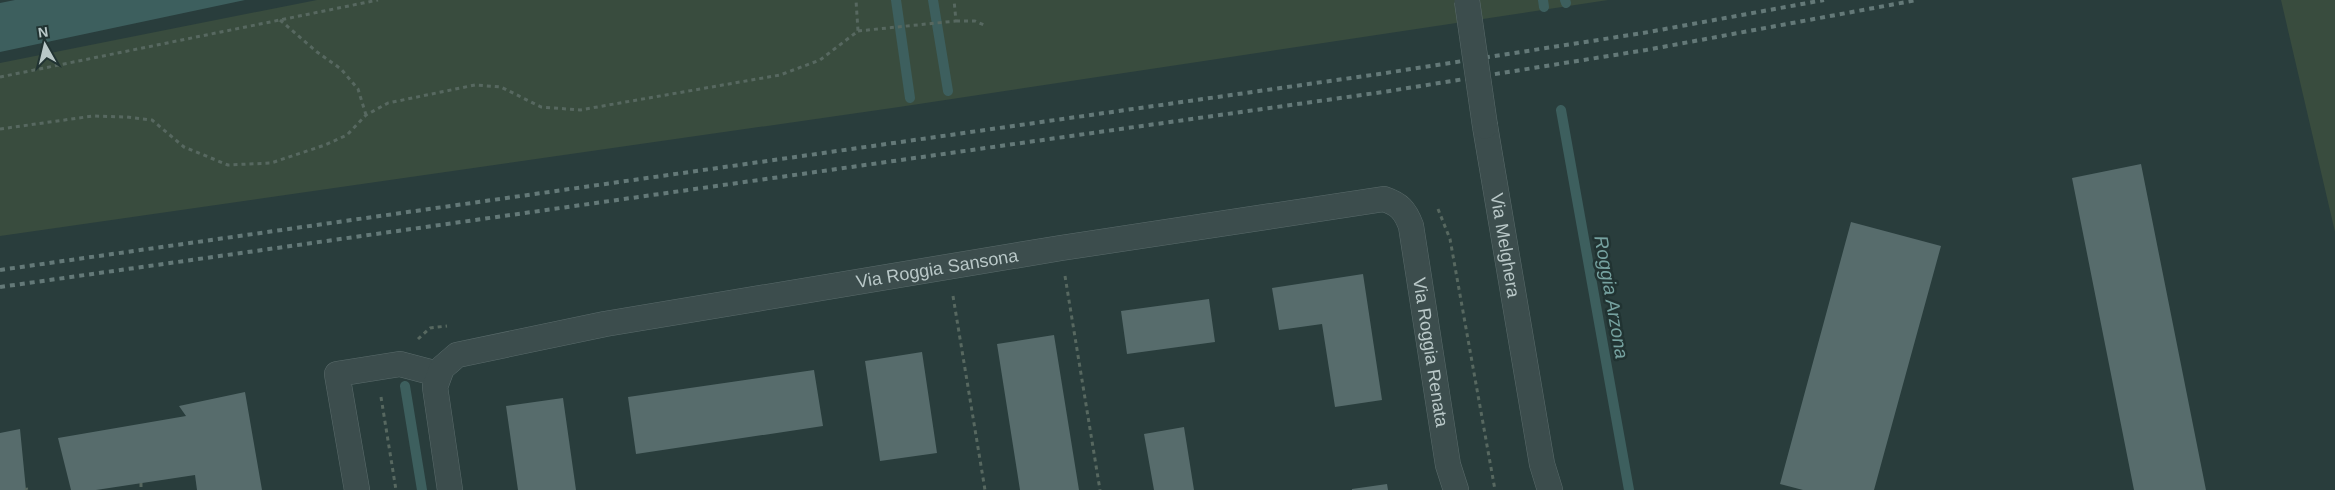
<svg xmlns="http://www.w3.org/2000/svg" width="2335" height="490" font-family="Helvetica,sans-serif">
	<rect width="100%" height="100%" fill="#293d3c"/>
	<path fill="#394c3e" d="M 317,0 L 1608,0 L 899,107 L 0,236 L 0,63 Z
		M 2281,0 L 2335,0 L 2335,232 Z"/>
	<path fill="#3d5f5e" d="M 15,0 L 245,0 L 0,52 L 0,3 Z"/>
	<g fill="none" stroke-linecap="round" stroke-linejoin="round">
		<path stroke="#3d5f5e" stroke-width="10" d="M 896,0 L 910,98
			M 933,0 L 948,91
			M 1543,0 L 1544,7
			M 1565,0 L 1566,3
			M 1561,110 L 1629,490
			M 405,386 L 422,490"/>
	</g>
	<path fill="#576c6c" d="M 2141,164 L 2206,490 L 2134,490 L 2072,178 Z
		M 1851,222 L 1941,246 L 1874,490 L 1803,490 L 1780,484 Z
		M 1363,274 L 1382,400 L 1335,407 L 1322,324 L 1279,330 L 1272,288 Z
		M 1209,299 L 1215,342 L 1127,354 L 1121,311 Z
		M 1054,335 L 1079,490 L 1020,490 L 997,344 Z
		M 922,352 L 937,453 L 880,461 L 865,361 Z
		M 814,370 L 823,426 L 636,454 L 628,397 Z
		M 245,392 L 262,490 L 197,490 L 195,475 L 96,490 L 71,490 L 58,438 L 186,416 L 179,406 Z
		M 563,398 L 576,490 L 518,490 L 506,406 Z
		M 1184,427 L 1194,490 L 1154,490 L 1144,434 Z
		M 20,429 L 26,490 L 0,490 L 0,433 Z
		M 1387,484 L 1388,490 L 1352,490 L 1352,489 Z"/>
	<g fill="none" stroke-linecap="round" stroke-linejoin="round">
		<g stroke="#5a6b6b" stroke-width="26">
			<g id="minor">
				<path id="s1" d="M 1485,126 L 1542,464 L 1550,490"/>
				<path d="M 357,490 L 337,374 L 400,364 L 438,374"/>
				<path id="s2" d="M 450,490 L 435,387 L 442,368 L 457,355 L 605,324 L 1061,248 L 1384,199 C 1399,204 1405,210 1411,226 L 1448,465 L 1456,490"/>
			</g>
		</g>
		<path stroke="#576860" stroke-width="3" stroke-dasharray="4 4" stroke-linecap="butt" d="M 280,20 L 317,52 L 341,69 L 358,89 L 366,115
			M 956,21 L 975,21 L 984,25
			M 858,31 L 956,21 L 954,0
			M 0,77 L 378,0
			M 0,129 L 93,116 L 127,117 L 152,120 L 184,147 L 228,165 L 271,163 L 325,145 L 347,135 L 366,115 L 388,103 L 475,85 L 501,87 L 541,107 L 580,110 L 780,75 L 820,60 L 858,31 L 856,0
			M 1438,209 L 1450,239 L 1495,490
			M 1065,276 L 1100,490
			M 953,296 L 985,490
			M 418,339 L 430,328 L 447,326
			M 381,397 L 396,490
			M 141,483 L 141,490
			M 26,488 L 27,490"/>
		<use href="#minor" stroke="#3c4d4d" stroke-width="25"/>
		<path stroke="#647978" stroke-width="4" stroke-dasharray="5 5" stroke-linecap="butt" d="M 0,270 L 1379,74 L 1643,33 L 1824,0
			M 0,287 L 1383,92 L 1646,50 L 1917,0"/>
		<g stroke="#5a6b6b" stroke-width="26" stroke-linecap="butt">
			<path id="minor-bridge" d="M 1467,1 L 1485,126"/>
		</g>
		<use href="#minor-bridge" stroke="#3c4d4d" stroke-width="25"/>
	</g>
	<g text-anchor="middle" stroke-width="5" stroke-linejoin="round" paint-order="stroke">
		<g font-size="18" fill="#b9c8c8" stroke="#213332">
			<text dy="6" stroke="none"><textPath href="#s1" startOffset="121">Via Melghera</textPath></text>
			<text dy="6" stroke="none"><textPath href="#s2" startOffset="632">Via Roggia Sansona</textPath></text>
			<text dy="6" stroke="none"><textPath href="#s2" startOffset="1252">Via Roggia Renata</textPath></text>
		</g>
		<g font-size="19" font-style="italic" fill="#76a2a0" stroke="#213332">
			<text transform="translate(1612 297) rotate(80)" y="7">Roggia Arzona</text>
		</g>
	</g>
	<g transform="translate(45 45) rotate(352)" stroke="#213332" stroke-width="4" paint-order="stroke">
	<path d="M0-4L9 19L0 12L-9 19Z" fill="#b9c8c8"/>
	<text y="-8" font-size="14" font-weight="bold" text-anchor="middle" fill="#b9c8c8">N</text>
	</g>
</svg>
